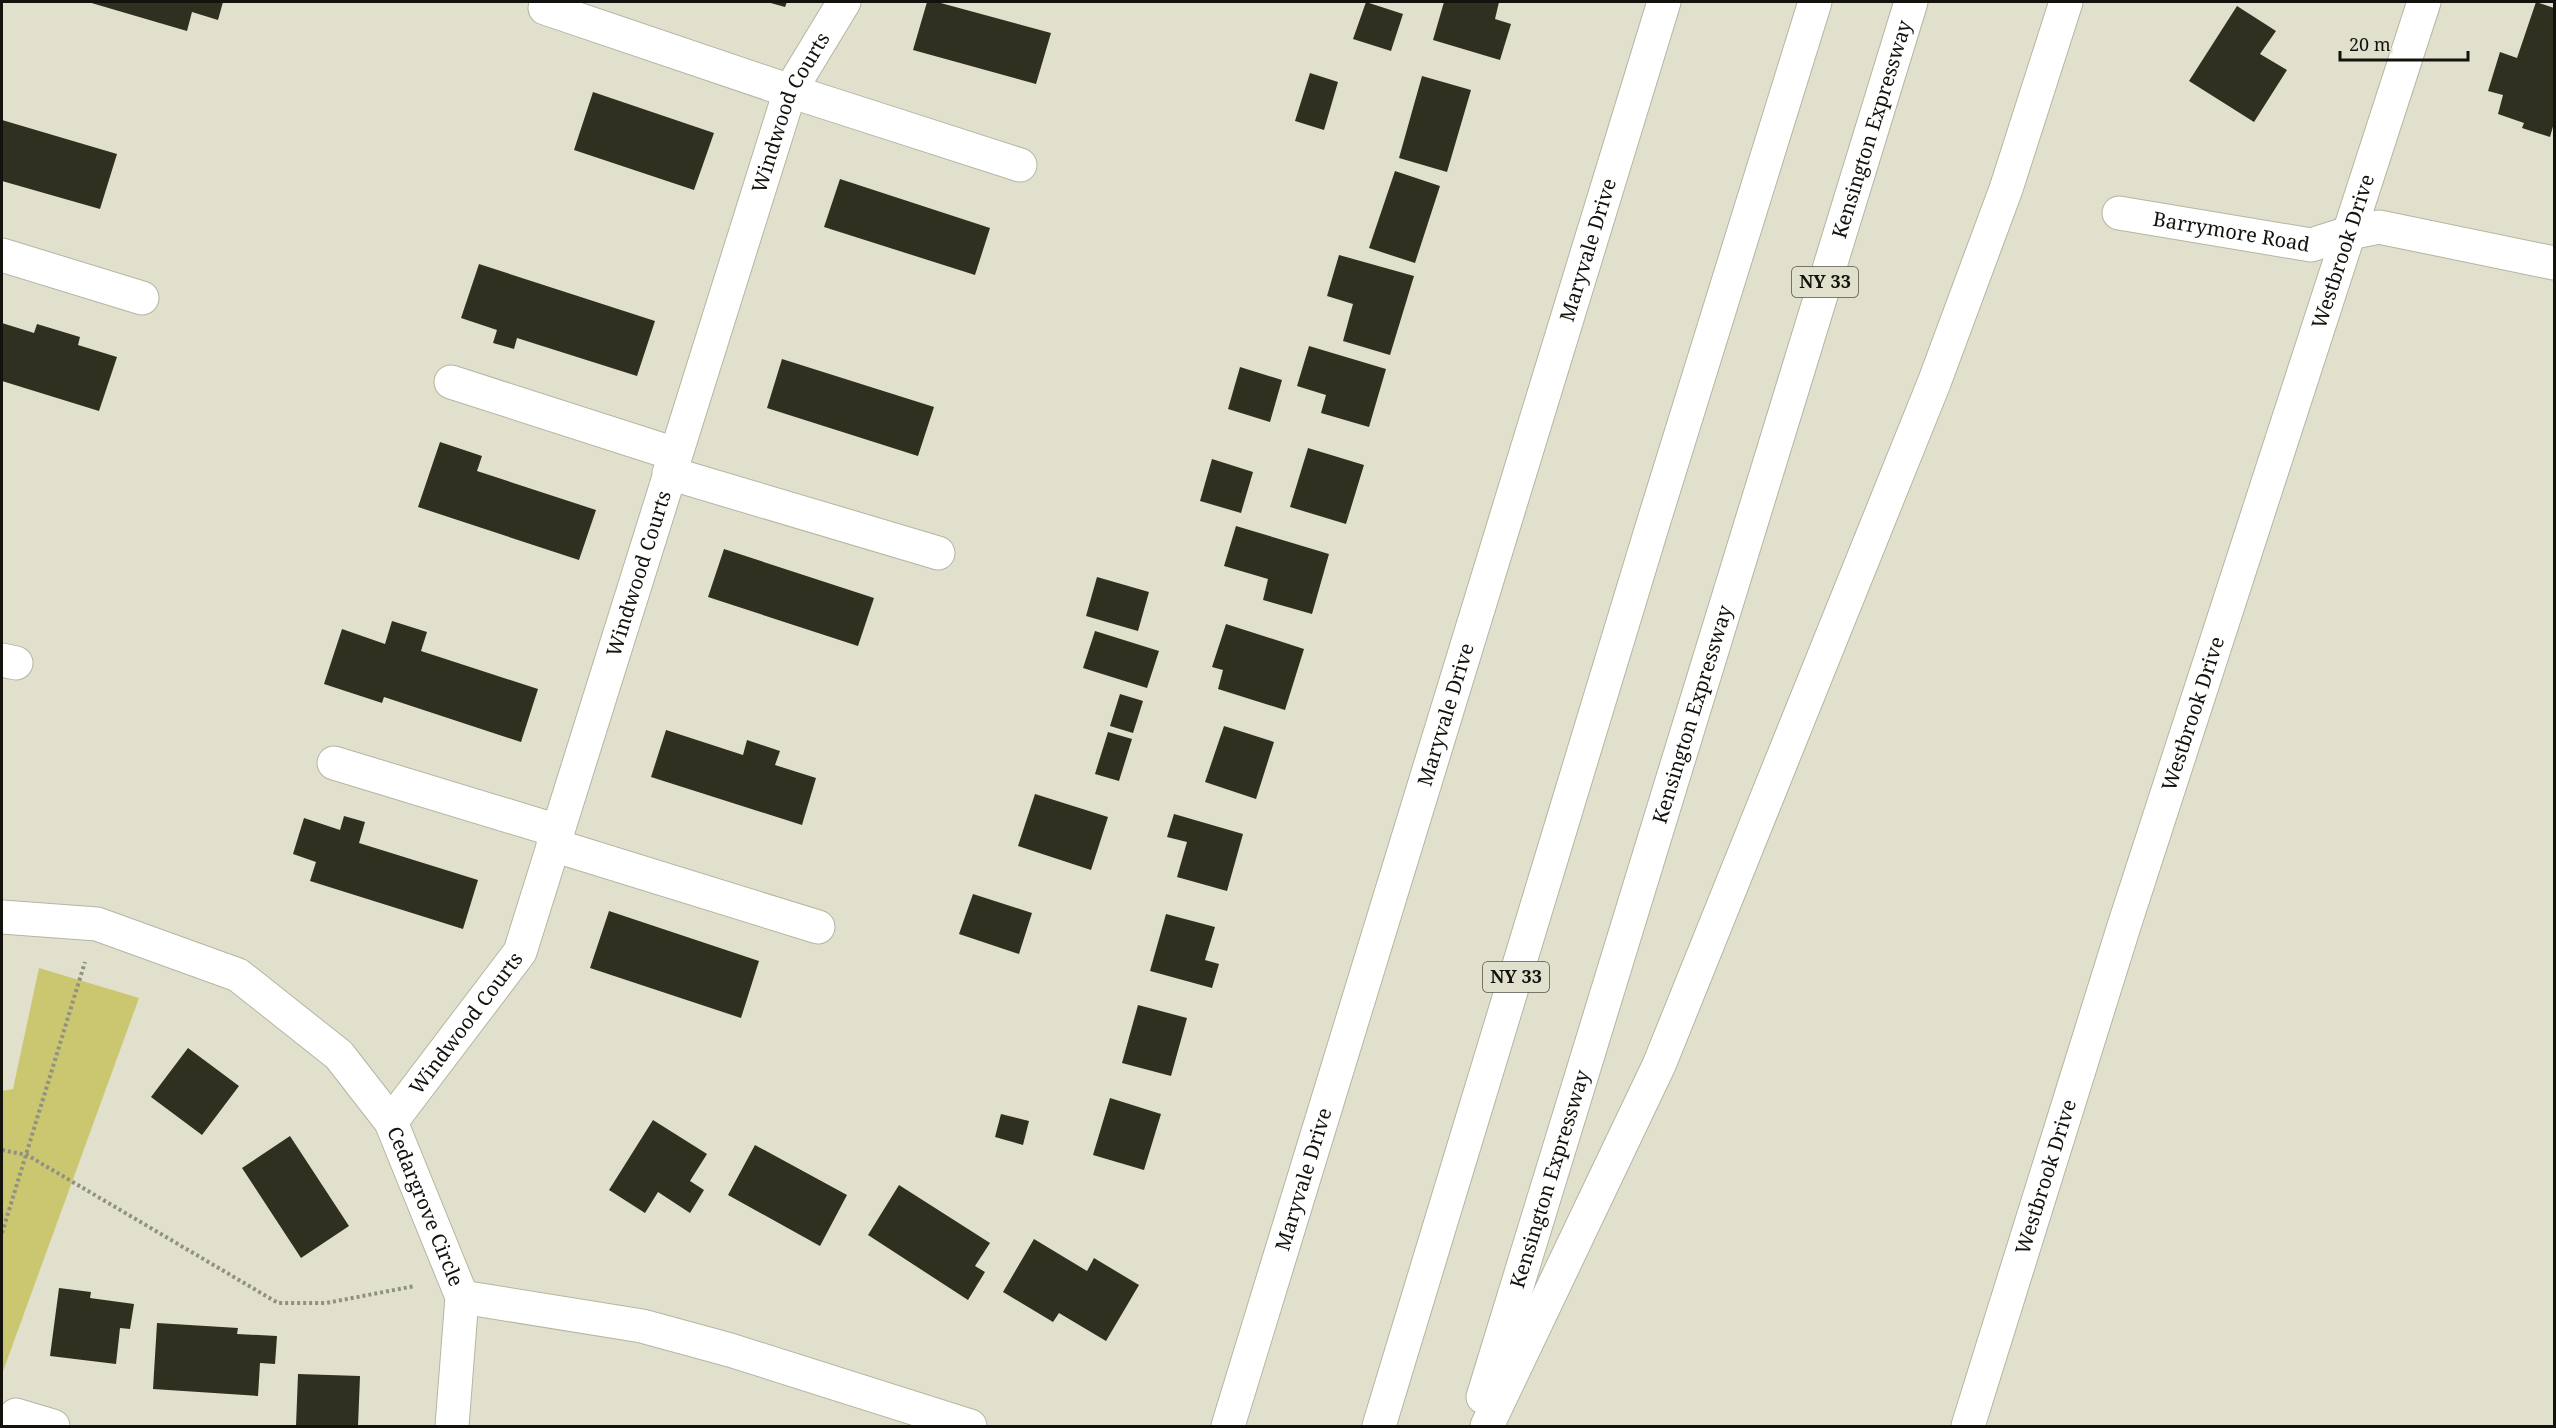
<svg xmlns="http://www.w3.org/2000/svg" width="2556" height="1428" font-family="'Noto Serif',serif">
	<rect width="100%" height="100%" fill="#e0e0cc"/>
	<path fill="#cbc670" d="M 39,968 L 139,998 L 2,1374 L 2,1091 L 13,1089 Z"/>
	<path fill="#303020" d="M 88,2 L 223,2 L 218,20 L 192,12 L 187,31 Z
		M 767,2 L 787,2 L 785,7 Z
		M 927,2 L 937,2 L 1051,33 L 1036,84 L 913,50 Z
		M 1366,2 L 1403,14 L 1391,51 L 1353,39 Z
		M 1444,2 L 1499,2 L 1495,19 L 1511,24 L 1500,60 L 1433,40 Z
		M 2536,2 L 2554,8 L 2554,123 L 2550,137 L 2522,128 L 2524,123 L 2498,114 L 2503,95 L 2488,91 L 2500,52 L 2517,58 Z
		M 2237,6 L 2276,31 L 2260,54 L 2287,70 L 2254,122 L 2189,81 Z
		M 1310,73 L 1338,82 L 1324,130 L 1295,121 Z
		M 1422,76 L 1471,90 L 1447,172 L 1399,158 Z
		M 593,92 L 714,133 L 694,190 L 574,150 Z
		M 2,120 L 117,154 L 100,209 L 2,181 Z
		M 1395,171 L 1440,186 L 1415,263 L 1369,248 Z
		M 840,179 L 990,228 L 975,275 L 824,227 Z
		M 1339,255 L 1414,276 L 1390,355 L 1343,341 L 1353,304 L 1327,296 Z
		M 479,264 L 655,321 L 637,376 L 517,338 L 514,349 L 493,343 L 497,330 L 461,318 Z
		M 2,323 L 34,333 L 37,324 L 80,337 L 78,345 L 117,357 L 99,411 L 2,381 Z
		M 1309,346 L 1386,369 L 1369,427 L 1321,413 L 1326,395 L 1297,386 Z
		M 782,359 L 934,407 L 918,456 L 767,408 Z
		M 1240,367 L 1282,380 L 1270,422 L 1228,409 Z
		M 440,442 L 482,456 L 477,471 L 596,510 L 579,560 L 418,507 Z
		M 1308,448 L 1364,465 L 1346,524 L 1290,507 Z
		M 1212,459 L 1253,472 L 1241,513 L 1200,501 Z
		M 1236,526 L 1329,554 L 1312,614 L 1263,600 L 1268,579 L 1224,566 Z
		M 724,549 L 874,598 L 858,646 L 708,597 Z
		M 1097,577 L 1149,592 L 1138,631 L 1086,616 Z
		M 392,621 L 427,632 L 421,651 L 538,689 L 521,742 L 384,697 L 382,703 L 324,684 L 342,629 L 385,644 Z
		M 1226,624 L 1304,649 L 1285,710 L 1218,689 L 1223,670 L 1212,667 Z
		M 1095,631 L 1159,651 L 1147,688 L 1083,668 Z
		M 1120,694 L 1143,701 L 1133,733 L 1110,726 Z
		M 1224,726 L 1274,742 L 1256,799 L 1205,782 Z
		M 666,730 L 743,755 L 747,740 L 780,751 L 775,765 L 816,778 L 802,825 L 651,777 Z
		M 1108,732 L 1132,739 L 1119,781 L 1095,774 Z
		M 1035,794 L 1108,817 L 1091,870 L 1018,846 Z
		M 1174,814 L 1243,834 L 1227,891 L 1177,877 L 1187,842 L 1167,837 Z
		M 344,816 L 365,822 L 359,843 L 478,880 L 463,929 L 310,881 L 316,862 L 293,854 L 304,818 L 340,830 Z
		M 973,894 L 1032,913 L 1019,954 L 959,934 Z
		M 609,911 L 759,961 L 741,1018 L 590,968 Z
		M 1166,914 L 1215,927 L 1205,960 L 1219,964 L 1212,988 L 1150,971 Z
		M 1138,1005 L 1187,1018 L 1171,1076 L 1122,1063 Z
		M 188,1048 L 239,1086 L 202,1135 L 151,1097 Z
		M 1110,1098 L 1161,1114 L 1144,1170 L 1093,1155 Z
		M 1001,1114 L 1029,1121 L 1023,1145 L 995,1137 Z
		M 653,1120 L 707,1154 L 690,1181 L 704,1190 L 690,1213 L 658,1192 L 645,1213 L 609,1190 Z
		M 290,1136 L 349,1226 L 301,1258 L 242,1168 Z
		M 755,1145 L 847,1195 L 820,1246 L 728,1195 Z
		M 899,1185 L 990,1243 L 975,1266 L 985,1272 L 968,1300 L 868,1235 Z
		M 1034,1239 L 1087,1271 L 1094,1258 L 1139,1285 L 1106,1341 L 1059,1313 L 1053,1322 L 1003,1292 Z
		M 59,1288 L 91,1292 L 90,1298 L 134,1304 L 130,1329 L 120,1328 L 116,1364 L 50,1356 Z
		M 157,1323 L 238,1328 L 237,1334 L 277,1336 L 275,1364 L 260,1363 L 258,1396 L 153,1389 Z
		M 298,1374 L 360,1376 L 358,1426 L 296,1426 Z"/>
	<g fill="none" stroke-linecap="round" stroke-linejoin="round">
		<g stroke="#b5b5a1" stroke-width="35">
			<g id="street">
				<path d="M 545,8 L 790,91 L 1020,165"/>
				<path id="s1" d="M 2119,213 L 2311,245 L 2349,233 L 2379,227 L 2554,263"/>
				<path d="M 2,255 L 142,298"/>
				<path d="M 451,382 L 675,454"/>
				<path d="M 669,473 L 938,553"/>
				<path d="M 2,660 L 16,663"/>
				<path d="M 334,763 L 558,831"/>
				<path d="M 553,845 L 818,927"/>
				<path id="s2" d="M 2,917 L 97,924 L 238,975 L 339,1055 L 391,1122 L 462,1297 L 452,1426"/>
				<path id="s3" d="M 391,1122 L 520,952 L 790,91 L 844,2"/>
				<path d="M 462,1297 L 642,1326 L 730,1350 L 970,1426"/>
				<path d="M 16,1415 L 53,1426"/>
				<path id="s4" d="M 1968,1426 L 2124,926 L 2424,2"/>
			</g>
		</g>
		<g stroke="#b5b5a1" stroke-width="35">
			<g id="secondary">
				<path id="s5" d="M 1228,1426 L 1664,2"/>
			</g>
		</g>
		<g stroke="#b5b5a1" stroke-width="35">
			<g id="highway">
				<path id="s6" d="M 1483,1397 L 1911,2"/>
				<path d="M 1379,1426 L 1652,527 L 1815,2"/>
				<path d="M 1487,1426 L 1659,1065 L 1934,383 L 2006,189 L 2066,2"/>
			</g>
		</g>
		<path stroke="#919182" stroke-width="4" stroke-dasharray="3 3" stroke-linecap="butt" d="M 2,1150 L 27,1155 L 278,1303 L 326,1303 L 415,1286
			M 2,1233 L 85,962"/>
		<use href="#street" stroke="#fff" stroke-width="33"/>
		<use href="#secondary" stroke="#fff" stroke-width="33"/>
		<use href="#highway" stroke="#fff" stroke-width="33"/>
	</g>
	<g text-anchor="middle" stroke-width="6" stroke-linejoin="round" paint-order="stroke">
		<g fill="#e0e0cc" stroke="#505046" stroke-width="1.5">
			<rect x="1792" y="267" width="66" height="30" rx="4.5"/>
			<rect x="1483" y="962" width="66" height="30" rx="4.5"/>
		</g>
		<g font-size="18" font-weight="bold" fill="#13120c">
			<text x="1825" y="288">NY 33</text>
			<text x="1516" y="983">NY 33</text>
		</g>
		<g font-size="20" fill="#13120c" stroke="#e0e0cc">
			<text dy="7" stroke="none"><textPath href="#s3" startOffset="1096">Windwood Courts</textPath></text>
			<text dy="7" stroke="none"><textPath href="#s6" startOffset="1326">Kensington Expressway</textPath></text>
			<text dy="7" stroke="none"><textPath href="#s1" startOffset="114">Barrymore Road</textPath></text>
			<text dy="7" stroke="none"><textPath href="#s5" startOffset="1230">Maryvale Drive</textPath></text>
			<text dy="7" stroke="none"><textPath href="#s4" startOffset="1233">Westbrook Drive</textPath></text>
			<text dy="7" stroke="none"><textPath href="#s3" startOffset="610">Windwood Courts</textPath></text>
			<text dy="7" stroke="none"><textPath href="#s4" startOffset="747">Westbrook Drive</textPath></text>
			<text dy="7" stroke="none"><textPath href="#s5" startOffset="744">Maryvale Drive</textPath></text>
			<text dy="7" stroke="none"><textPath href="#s6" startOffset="714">Kensington Expressway</textPath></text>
			<text dy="7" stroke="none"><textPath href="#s3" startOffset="124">Windwood Courts</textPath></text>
			<text dy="7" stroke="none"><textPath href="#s4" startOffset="261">Westbrook Drive</textPath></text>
			<text dy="7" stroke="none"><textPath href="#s5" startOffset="258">Maryvale Drive</textPath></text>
			<text dy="7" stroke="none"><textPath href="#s6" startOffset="228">Kensington Expressway</textPath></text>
			<text dy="7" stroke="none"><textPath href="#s2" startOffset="550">Cedargrove Circle</textPath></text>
		</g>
	</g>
	<rect width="2556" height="1428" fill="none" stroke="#13120c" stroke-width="6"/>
	<path d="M2340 51v9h128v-9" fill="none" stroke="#13120c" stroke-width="3"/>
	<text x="2349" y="51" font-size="18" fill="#13120c" stroke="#e0e0cc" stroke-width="4.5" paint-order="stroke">20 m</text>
</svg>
